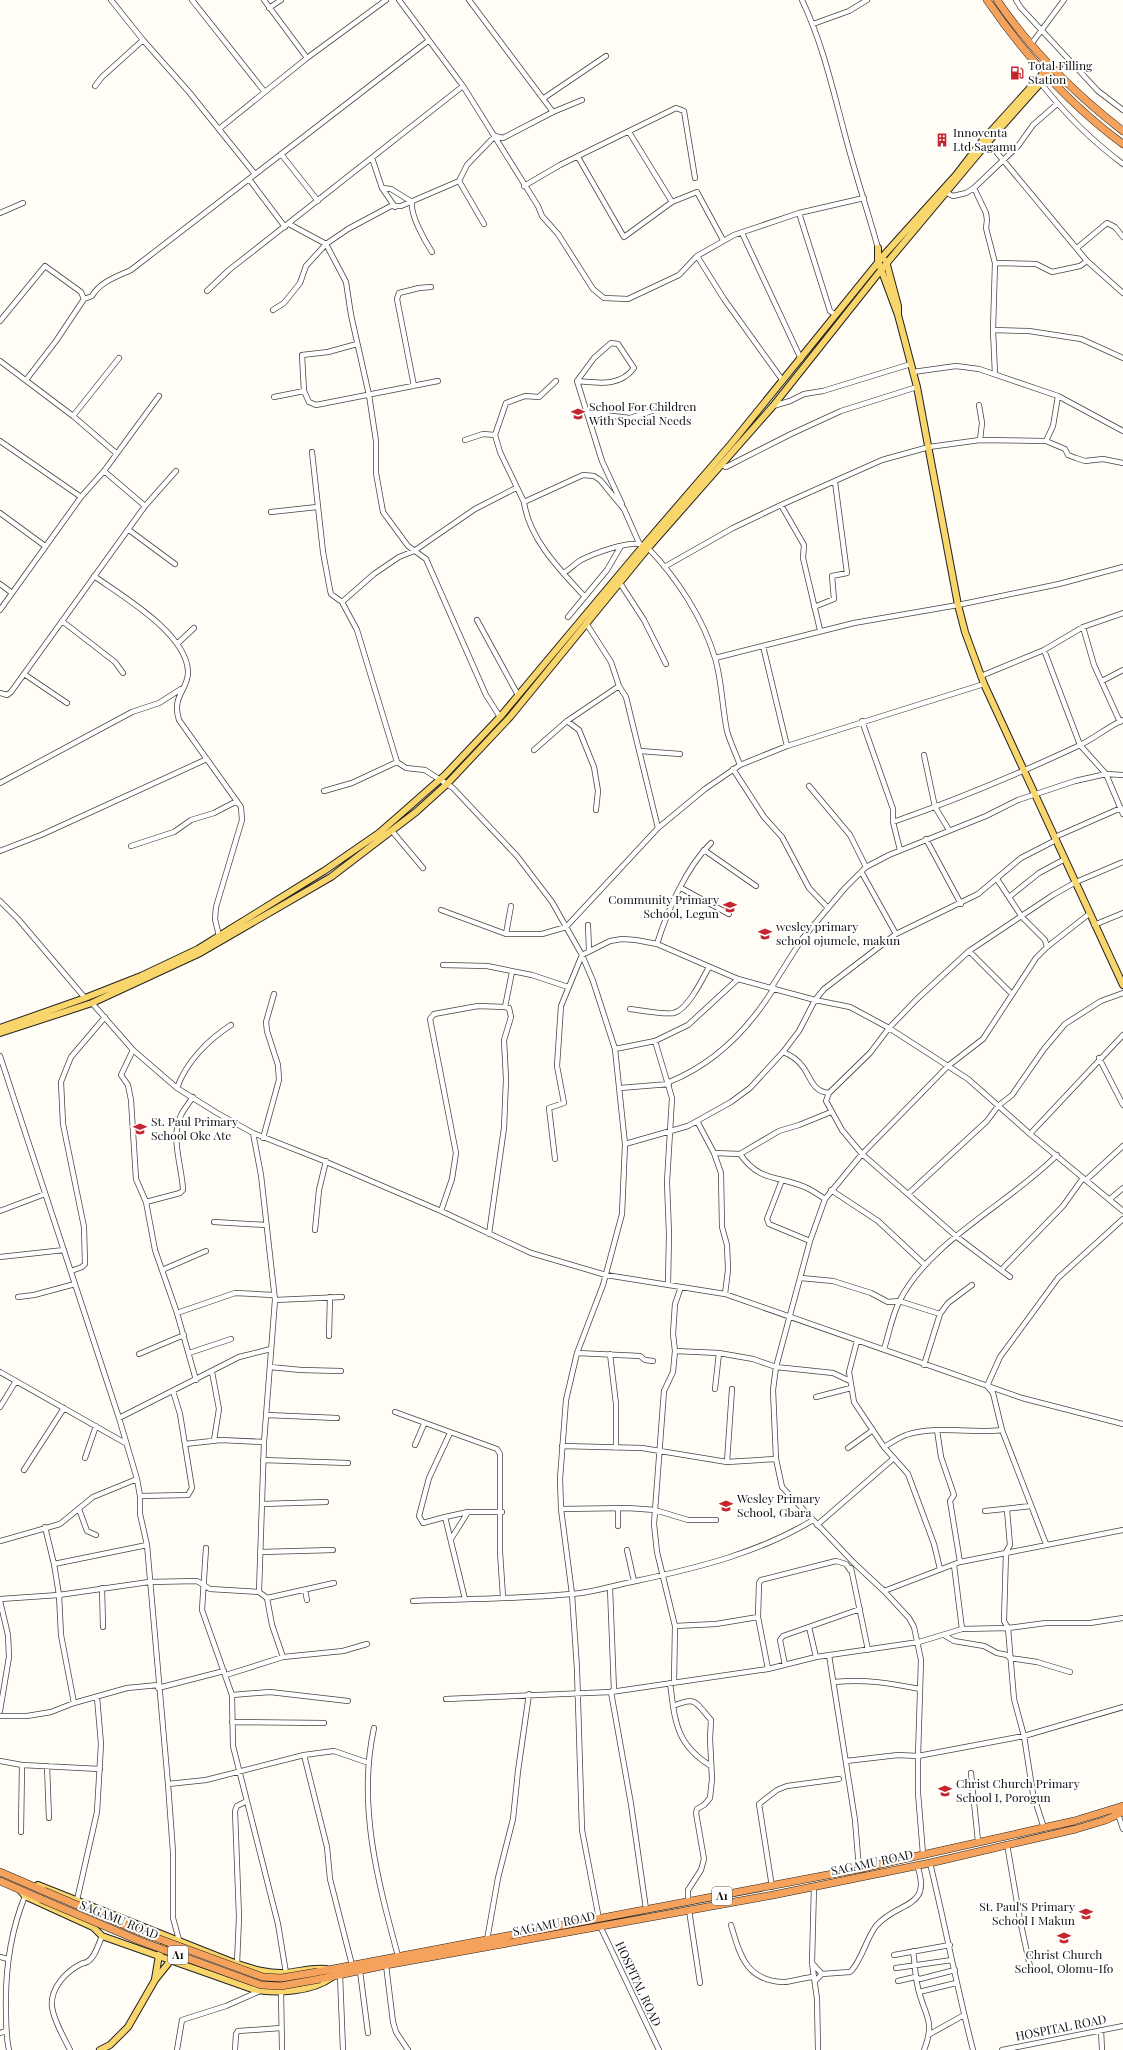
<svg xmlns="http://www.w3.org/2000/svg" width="1123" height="2050" font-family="'Playfair Display',serif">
	<rect width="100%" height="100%" fill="#fffdf5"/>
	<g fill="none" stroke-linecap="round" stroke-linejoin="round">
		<g stroke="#444" stroke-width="6">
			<path id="minor" d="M 111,0 L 143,40 L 189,92 L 255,174
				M 192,0 L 264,91
				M 264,0 L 307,58
				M 399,0 L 463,86 L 538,206 L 542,216 L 558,234 L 593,289 L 604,298 L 628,299 L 679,275 L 697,256 L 734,235 L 799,213 L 864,198
				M 469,0 L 553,112
				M 802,0 C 822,42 832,86 844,131 C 854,170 867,209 878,248
				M 1016,0 L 1021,8 L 1098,91 L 1123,110
				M 269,8 L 281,0
				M 813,24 L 849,11 L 867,0
				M 1032,43 L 1064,0
				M 1040,82 C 1064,113 1092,141 1123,164
				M 95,86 L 102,77 L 143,40
				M 544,98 L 606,56
				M 219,129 L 307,58 L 386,0
				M 629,132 L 672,202 L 697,192 L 723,240
				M 988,142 L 1087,261 L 1123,293
				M 281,154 L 318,201
				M 578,157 L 624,237 L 672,202
				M 372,158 L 382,188 L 395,207
				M 249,179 L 285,227
				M 459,181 L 484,224
				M 524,186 L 560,165 L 676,108 L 684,111 L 695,178
				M 382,188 L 391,189 L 412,202 C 410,215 425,241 432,252
				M 974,188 L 986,213 L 987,220 L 986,228 L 995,263 L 993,330 L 995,374
				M 947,193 L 953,196 L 966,193 L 974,188 L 1018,146 L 1033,125 L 1057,104
				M 0,213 L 23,203
				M 799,213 L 830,311 L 836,315
				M 289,224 L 326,244 L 346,282 L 351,315 L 369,395 L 376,441 L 376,473 L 383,512 L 408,546 L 426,559 L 486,695 L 500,717
				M 742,233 L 801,359
				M 1077,248 L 1107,223 L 1115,227 L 1123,237
				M 697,256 L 724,299 L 783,381
				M 995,263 L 1036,264 L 1052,272 L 1080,266 L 1087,261
				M 207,291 L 229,270 L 463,86
				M 273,310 L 284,303 L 300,283 L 306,266 L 326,244 L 348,229 L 391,206 L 401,206 L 459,181 L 467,165 L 495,136 L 503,138 L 553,112 L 582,100
				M 0,321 L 45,266 L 81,292 L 84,299
				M 993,330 L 1029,331 L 1081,339 L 1123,358
				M 611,343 L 618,344 L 634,368 C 620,387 599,383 577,381 L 594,358 Z
				M 357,344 L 328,352 L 302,355 L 304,391 L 309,402 L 316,405 L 438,381
				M 0,361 L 73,416 L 116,453
				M 913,372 L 956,366 L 979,369 L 1058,396 L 1123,431
				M 26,380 L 56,341 L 84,299 L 92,296 C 100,282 116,277 131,270 L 428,41
				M 556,381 L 539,397 L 525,396 L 506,403 L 495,435 L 500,452 L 524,502 C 529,539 560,570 585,597
				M 577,381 L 587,413 L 630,418 L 658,409
				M 414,386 L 397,299 L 399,293 L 419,288 L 431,287
				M 274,397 L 304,391
				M 979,405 L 982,423 L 980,440
				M 773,406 L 790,401 L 804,394 L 823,391 L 911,364
				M 587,413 L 602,461 L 622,504
				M 73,416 L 119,358
				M 465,440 L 483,434 L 495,435
				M 0,441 L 81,497
				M 1046,441 L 1053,426 L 1058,396
				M 312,452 L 323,552 L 330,590 L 331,594 L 342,602 L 357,630 L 397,762 L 406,768 L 425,770 L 453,788 L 517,856 L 552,902 L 582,955 L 593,981 L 615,1049 L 625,1144 L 622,1214 L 603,1285 L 577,1353 L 566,1400 L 560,1479 L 561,1509 L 572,1594 L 577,1669 L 582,1830 L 599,1919
				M 722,465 L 726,467 L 791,434 L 841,411 L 917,387
				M 104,471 L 145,506
				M 524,502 L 583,475 L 594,476 L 600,480 L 624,509 L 639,543
				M 781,505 L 804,545 L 803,558 L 820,630
				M 271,512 L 317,507
				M 0,513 L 45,546
				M 129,530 L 175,564
				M 648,548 C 677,578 703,618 715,658 C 722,681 722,707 727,731 C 730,742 736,754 740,765
				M 666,566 L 733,528 L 781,505 L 882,460 L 929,447 L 980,440 L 1046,441 L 1065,449 L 1068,455 L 1076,458 L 1085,461 L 1103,459 L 1123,463
				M 563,573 C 570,570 574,564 581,560 C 595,553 625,542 640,544
				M 94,576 C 122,596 186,633 188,671 C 189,690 171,695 179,720 L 241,807 L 242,820 L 216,907 L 215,919 L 219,936
				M 620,583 L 644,620 L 666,664
				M 0,584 L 12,593
				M 342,602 L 374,574 L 399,557 L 414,551 L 475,509 L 516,488
				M 814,607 L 834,599 L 832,576 L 847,573 L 835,482
				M 0,610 L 81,497 L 104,471 L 159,396
				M 568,617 L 607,570 L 621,546
				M 477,620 L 518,695
				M 62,621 L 115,662 L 123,673
				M 586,623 L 611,662 L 619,686 L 626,697 L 658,828
				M 1083,627 L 1094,665 L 1120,722
				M 177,644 L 194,628
				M 763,646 L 787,746
				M 1044,650 L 1080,745 L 1106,774 L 1123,814
				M 715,658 L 854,623 L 958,605 L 1059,584 L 1123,567
				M 24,674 L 67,703
				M 981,676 L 1044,650 L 1083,627 L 1123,613
				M 1102,681 L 1123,670
				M 0,693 L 7,695 L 11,692 L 145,506 L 176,471
				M 567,721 L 579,730 L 594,767 L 598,791 L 596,810
				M 862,721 L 893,809 L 893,822 L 900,850
				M 534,750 L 567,721 L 619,686
				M 640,751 L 680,754
				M 924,755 L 935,807 L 949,830
				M 733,769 L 764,817 L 782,837 L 809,888 L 828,908
				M 0,783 L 132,712 L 159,703 L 181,689
				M 809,786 L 850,835 L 866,867
				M 324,791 L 352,783 L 397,762
				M 893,822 C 956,800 1018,774 1078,746 C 1094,739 1107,727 1123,720
				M 392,831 L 423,868
				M 1055,837 L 1121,808
				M 926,839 L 961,904
				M 131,846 L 174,832 L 191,820 L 214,813 L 237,801
				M 704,850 L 756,886
				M 0,851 L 41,835 L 207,759
				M 862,873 L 896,934
				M 997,879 L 1022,917 L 1045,940 L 1047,947
				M 681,888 L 729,914
				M 1009,897 L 1039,873 L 1065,859
				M 0,901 L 18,919 L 85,998
				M 441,910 L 506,934 L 542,934 L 566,927 L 658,828 L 705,789 L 740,765 L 787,746 L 984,684
				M 588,925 L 589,950
				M 1094,925 L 1123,913
				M 506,934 L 511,906
				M 657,944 C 667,912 686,867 711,843
				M 969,951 L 1012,994
				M 443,965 L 487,966 L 532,975 L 568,987
				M 771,988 L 802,939 L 845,888 L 866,867 L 889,855 L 986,816 L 1018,800 L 1075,781 L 1106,774 L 1123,775
				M 92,1003 L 133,1050 L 177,1088 L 217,1113 L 253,1133 L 324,1161 L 441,1211 L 531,1253 L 606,1275 L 725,1294 L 1022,1398 L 1123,1424
				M 505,1007 L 512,972
				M 630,1009 C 638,1010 668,1015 674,1013 C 688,1009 702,980 709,967
				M 655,1041 L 672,1098 L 667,1182 L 669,1234 L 668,1285
				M 615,1049 L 655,1041 L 688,1025 L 738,979
				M 133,1050 L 121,1075 L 128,1085 L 131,1100 L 136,1179 L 146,1202 L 155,1250 L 177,1313 L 196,1380
				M 783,1052 C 791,1055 798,1060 803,1067 C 811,1078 813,1092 829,1093
				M 0,1056 L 119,1418 L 137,1479 L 140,1496 L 140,1514 L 147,1545 L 168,1784 L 173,1852 L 173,1918 L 179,1940
				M 1099,1058 L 1123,1105
				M 669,1082 C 714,1064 748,1030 774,988
				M 177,1088 C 186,1062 208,1040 231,1025
				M 620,1088 L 669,1084
				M 697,1121 L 714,1153 L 721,1173 L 722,1227 L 727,1245 L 728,1270 L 725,1294
				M 253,1133 L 261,1175 L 275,1300 L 264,1442 L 259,1592
				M 1030,1134 L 1123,1035
				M 263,1138 L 279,1080 L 278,1065 L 267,1031 L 266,1022 L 274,994
				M 625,1144 L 688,1126 L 731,1102 L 750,1088 L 783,1052 L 799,1031 L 815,1000 L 824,989 L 896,934 L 978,894 L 1021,858 L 1056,840
				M 714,1153 L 740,1154 L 779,1131 L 799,1125 L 831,1112
				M 740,1154 C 760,1183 779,1175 807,1188 C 813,1191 819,1195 825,1199
				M 555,1159 L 549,1108 L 564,1103 L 557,1066 L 561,1006 L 582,955 L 610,941 L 622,939 L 636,940 L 657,944 L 738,979 L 815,1000 L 850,1007 L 889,1028 L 968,1079 L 1030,1134 L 1123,1211
				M 782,1180 L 767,1219 L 769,1224 L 810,1241
				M 1086,1180 L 1123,1146
				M 831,1190 L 878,1221 L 924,1264
				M 909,1193 L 987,1121 L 998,1106 L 1012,1095 L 1044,1049 L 1065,1024 L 1101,1001 L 1123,993
				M 1110,1199 L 1123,1188
				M 146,1202 L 180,1193 L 183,1190 C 182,1166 170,1138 181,1115 C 184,1109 189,1103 193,1097
				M 0,1211 L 45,1194
				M 441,1211 L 452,1179 L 456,1153 L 430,1019 L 434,1014 L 478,1006 L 505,1007 L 509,1008 L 511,1017 L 504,1040 L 506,1079 L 504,1128 L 489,1234
				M 214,1222 L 266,1225
				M 315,1230 L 319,1190 L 326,1161
				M 0,1257 L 64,1250
				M 1002,1269 L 1063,1206 L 1083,1178
				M 162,1270 L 206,1251
				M 71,1271 L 82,1267 L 85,1264 L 84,1227 L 63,1124 L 61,1082 L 71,1057 L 105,1017
				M 1010,1277 L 957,1237 L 862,1154 L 842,1130 L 826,1101 L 829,1093 L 870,1053 L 889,1028 L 917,999 L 969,951 L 1053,895 L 1076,882 L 1123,862
				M 801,1278 L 833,1281 L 871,1293 L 888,1302 L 899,1301 L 940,1314
				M 18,1297 L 34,1295 L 75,1284
				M 275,1300 L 342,1297
				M 177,1313 L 235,1293 L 273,1295
				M 329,1336 L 330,1297
				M 857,1341 L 849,1372 L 854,1402 L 884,1447 L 908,1474 L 934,1544 L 940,1569
				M 884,1349 C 889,1334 892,1315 900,1300 C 931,1240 1010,1203 1057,1155
				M 675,1351 L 719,1353 L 753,1359 L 776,1367 L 833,1373 L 850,1381
				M 189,1353 L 231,1339
				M 577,1353 L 640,1356 L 645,1360 L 653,1361
				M 139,1354 L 184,1335
				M 610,1354 L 616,1404 L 616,1448
				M 924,1365 L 940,1314 L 948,1303 L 972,1285
				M 270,1367 L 301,1370 L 341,1371
				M 0,1372 L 127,1444
				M 212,1372 L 219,1409 L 214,1440
				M 715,1389 L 719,1353
				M 816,1397 L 851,1388
				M 0,1407 L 16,1381
				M 395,1412 L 497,1449 L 500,1454 L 500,1552 L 503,1597
				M 267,1415 L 337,1418
				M 119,1418 L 239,1357 L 271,1349
				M 937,1430 L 941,1457 L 954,1495 L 950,1501 L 960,1562
				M 450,1433 L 429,1478 L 419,1516 L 423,1523 L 445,1517 L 465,1599
				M 185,1444 L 221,1440 L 264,1442
				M 415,1445 L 424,1424
				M 562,1446 L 642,1448 L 727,1462 L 776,1459
				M 884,1447 C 891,1443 898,1438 906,1435 C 937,1425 970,1434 1002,1430
				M 848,1448 L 873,1430
				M 85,1458 L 96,1426
				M 263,1460 L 348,1463
				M 727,1462 L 732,1389
				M 24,1470 L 64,1408
				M 140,1496 L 188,1495 L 192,1488 L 180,1414 L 173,1391
				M 262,1504 L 326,1502
				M 618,1508 L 618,1526
				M 79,1509 L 87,1531 L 96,1535
				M 561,1509 L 628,1508 L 655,1510 L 688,1520 L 716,1520
				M 1007,1510 L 1010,1545 L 1006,1552 L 1004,1621 L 1008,1628 L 1014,1699 L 1024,1736 L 1033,1794 L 1044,1828
				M 985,1511 L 1031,1506
				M 445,1517 L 468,1512 L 502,1512
				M 817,1525 L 894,1458
				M 45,1527 L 54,1564 L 59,1595 L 61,1635 L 74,1703
				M 451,1539 L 468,1512
				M 0,1541 L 60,1524 L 93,1497 L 137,1479
				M 1046,1544 L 1002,1430 L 993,1393 L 987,1386 L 1000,1357 L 1058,1278 L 1123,1219
				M 206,1548 L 202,1610 L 232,1695 L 233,1746 L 278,1924 L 286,1973
				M 627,1550 L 634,1581
				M 261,1552 L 333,1550
				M 54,1564 L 147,1545
				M 954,1565 L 962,1629
				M 851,1568 L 868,1650
				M 102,1588 L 103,1627
				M 610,1588 L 614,1691 L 612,1691
				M 305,1590 L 307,1600
				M 884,1591 L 960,1562 L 1123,1530
				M 267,1598 L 272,1625 L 283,1657
				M 0,1599 L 59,1595 L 149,1582 L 197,1581 L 210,1589 L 259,1592 L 267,1598 L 334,1583
				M 0,1601 L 8,1635 L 9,1657 L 0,1711
				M 413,1601 C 466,1599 519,1599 571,1594 C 593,1593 614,1585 636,1581 C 697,1568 759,1553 813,1520
				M 675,1626 L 716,1624 L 758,1617
				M 809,1627 L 816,1657
				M 944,1635 L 954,1641 L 984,1646 L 997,1653 L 1007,1655 L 1010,1658 L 1037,1662 L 1070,1672
				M 829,1655 L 855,1820 L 859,1869
				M 785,1665 L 780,1640 L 783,1636 L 860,1609
				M 768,1669 L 758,1617 L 759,1583 L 761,1580 L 836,1561 L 846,1564 L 850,1570
				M 226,1675 L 283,1657 L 343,1651 L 367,1644
				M 674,1682 L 675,1626 L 657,1552 L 654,1524 L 664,1391 L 673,1372 L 675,1351 L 673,1334 L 675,1304 L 681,1287
				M 834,1682 C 866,1679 889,1683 920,1689
				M 670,1683 C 675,1720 675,1744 711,1766
				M 158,1688 L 224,1671
				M 611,1692 L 631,1804 L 646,1909
				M 232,1695 L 270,1692 L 348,1701
				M 446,1699 L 611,1692 L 768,1669 L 816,1657 L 919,1642 L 962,1629 L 1008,1628 L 1046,1623 L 1090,1623 L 1123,1618
				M 673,1706 C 697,1696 695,1702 711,1720 L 710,1739 L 712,1779 L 710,1798 L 704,1805 L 697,1809 L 696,1813 L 704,1859 L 701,1870 L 688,1890 L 688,1902
				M 0,1716 L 27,1716 L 51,1712 L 74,1703 L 127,1688 L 158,1685
				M 232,1722 L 324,1723
				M 374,1728 C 357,1805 378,1882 398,1956
				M 304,1755 L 327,1847 L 330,1879 L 352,1965
				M 0,1761 L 22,1765 L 100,1769
				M 846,1761 L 898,1755 L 918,1756 L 1024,1736 L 1123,1707
				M 47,1766 L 49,1818
				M 971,1773 L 978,1841
				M 168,1784 L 206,1780 L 304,1755 L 334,1751 L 369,1763
				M 1118,1814 L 1123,1829
				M 21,1832 L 22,1765
				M 1007,1844 L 1020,1920 L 1031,1971
				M 923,1854 L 918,1793 L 918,1756 L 921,1660 L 914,1627 L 909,1618 L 884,1591 L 854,1563 L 782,1487 L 776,1459 L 773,1390 L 776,1367 L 810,1241 L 825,1199 L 862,1154 L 948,1066 L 983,1039 L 1036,958 L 1047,947 L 1089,914
				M 930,1863 C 945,1925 957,1988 973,2050
				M 814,1886 L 812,1963 L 817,1999 L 818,2050
				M 772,1887 L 759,1804 L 777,1790 L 787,1786 L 839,1779
				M 77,1900 L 97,1812 L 101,1744 L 97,1697
				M 689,1910 L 700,1983
				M 731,1925 C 740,1955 746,1980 782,1982 C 788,1983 805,1977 813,1977
				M 600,1926 L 659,2050
				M 487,1940 L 498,1878 L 513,1819 L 518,1771 L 529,1694
				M 913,1951 C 915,1963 915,1976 918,1988 C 924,2015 936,2020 924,2050
				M 894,1955 L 950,1945
				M 0,1957 L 8,1959
				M 812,1963 L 822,1974
				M 237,1964 L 239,1917 L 235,1811 L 237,1806 L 247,1801
				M 386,1965 L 393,2022 L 396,2032 L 408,2050
				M 896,1968 L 952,1960
				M 360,1971 L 368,2033
				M 340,1975 L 343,2050
				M 815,1981 L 822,1974 L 850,1972 L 852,1970 C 863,1957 866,1939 876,1926 C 898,1900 933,1910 917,1865
				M 898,1981 L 915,1977 L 920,1979 L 955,1970
				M 281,1991 L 282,2050
				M 919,1992 L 956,1983
				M 1101,2030 L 1102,2050
				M 0,2033 L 6,2031
				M 930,2034 L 964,2015
				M 9,2050 C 6,2037 6,2024 6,2010 C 5,1970 10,1933 25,1896
				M 70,2050 C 64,2037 54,2022 52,2007 C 50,1989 65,1972 81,1964 C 83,1963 85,1963 87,1962 C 95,1958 99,1943 102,1936
				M 177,2050 L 182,2020 L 226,2006 L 260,1991
				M 235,2050 L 236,2034 L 238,2031 L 281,2028
				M 1002,2050 L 1123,2026"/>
		</g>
		<g stroke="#222" stroke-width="8">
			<path id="major" d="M 878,248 L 878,261 L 898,315 L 917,387 L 958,605 L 965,632 L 984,684 L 1123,985
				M 886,261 L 898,306 L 898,314
				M 0,1028 L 85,998 L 141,976 L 198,949 L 324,871 L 379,833 L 411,805 L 445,775 L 500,717 L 644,545 L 731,444 L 884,255 L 956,175 L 983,140 L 1050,66
				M 0,1033 L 92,1003 L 200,953 L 331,877 L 416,812 L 447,784 L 510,717 L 648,548 L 773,406 L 881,270 L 988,142 L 1053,69
				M 38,1885 L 237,1964 C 253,1969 268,1974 285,1973 C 299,1972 312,1967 326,1969
				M 20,1890 L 25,1896 L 93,1927 L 102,1936 L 252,1989 C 275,1994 312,1992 332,1977
				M 155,1979 L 159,1955 L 167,1938
				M 100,2050 L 110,2045 L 128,2027 L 155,1980 L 171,1960 L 178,1942"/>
		</g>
		<g stroke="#222" stroke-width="8">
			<path id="highway" d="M 987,0 C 1024,54 1070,105 1123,144
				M 997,0 C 1031,50 1075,94 1123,131
				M 0,1872 L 44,1891
				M 0,1881 L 41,1899
				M 317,1972 L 859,1869 L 1074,1821 L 1123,1806
				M 320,1979 L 386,1965 L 773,1895 L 930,1863 L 1076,1829 L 1106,1820 L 1123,1812"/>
		</g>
		<use href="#minor" stroke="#fff" stroke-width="4.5"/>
		<use href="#major" stroke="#f9d66b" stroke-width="6"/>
		<use href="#highway" stroke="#f5a25d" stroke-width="7"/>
		<g stroke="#222" stroke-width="8" stroke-linecap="butt">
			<path id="highway-bridge" d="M 44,1891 L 143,1933 L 263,1977 L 281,1978 L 317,1972
				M 41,1899 L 140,1941 L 261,1985 L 281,1986 L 320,1979"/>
		</g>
		<use href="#highway-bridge" stroke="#f5a25d" stroke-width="7"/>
	</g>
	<defs>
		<g id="fuel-bare" transform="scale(1.08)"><path d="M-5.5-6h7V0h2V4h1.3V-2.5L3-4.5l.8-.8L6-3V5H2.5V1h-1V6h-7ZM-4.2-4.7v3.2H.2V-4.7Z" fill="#c4262e" stroke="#fff" stroke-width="2.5" paint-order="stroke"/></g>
		<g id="building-bare" transform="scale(1.08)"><path d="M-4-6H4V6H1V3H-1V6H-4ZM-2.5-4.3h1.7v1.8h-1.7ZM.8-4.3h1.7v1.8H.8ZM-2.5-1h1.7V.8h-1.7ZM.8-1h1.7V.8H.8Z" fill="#c4262e" stroke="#fff" stroke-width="2.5" paint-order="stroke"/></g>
		<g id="school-bare" transform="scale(1.08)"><path d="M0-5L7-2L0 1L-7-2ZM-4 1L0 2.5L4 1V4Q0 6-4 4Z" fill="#c4262e" stroke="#fff" stroke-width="2.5" paint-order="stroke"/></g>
	</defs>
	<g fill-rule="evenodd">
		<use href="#fuel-bare" x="1017" y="73"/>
		<use href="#building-bare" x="942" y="140"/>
		<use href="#school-bare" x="578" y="414"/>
		<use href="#school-bare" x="730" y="907"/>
		<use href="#school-bare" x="765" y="934"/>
		<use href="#school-bare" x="140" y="1129"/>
		<use href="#school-bare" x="726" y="1506"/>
		<use href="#school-bare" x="945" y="1791"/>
		<use href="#school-bare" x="1086" y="1914"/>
		<use href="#school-bare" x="1064" y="1938"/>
	</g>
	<g text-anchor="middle" stroke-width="4" stroke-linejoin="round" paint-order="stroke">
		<g fill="#fff" stroke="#585858" stroke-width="1">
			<rect x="712" y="1887" width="20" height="18" rx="3"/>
			<rect x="168" y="1946" width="20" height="18" rx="3"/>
		</g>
		<g font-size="11" font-weight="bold" fill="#111">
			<text x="722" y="1900">A1</text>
			<text x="178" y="1959">A1</text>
		</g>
		<g font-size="12" fill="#111" stroke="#fff" text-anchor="start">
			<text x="1028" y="70">Total Filling<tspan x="1028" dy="14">Station</tspan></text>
			<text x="953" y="137">Innoventa<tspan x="953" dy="14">Ltd Sagamu</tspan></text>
			<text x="589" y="411">School For Children<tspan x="589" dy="14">With Special Needs</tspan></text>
			<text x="719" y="904" text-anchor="end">Community Primary<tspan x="719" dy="14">School, Legun</tspan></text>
			<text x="776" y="931">wesley primary<tspan x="776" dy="14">school ojumele, makun</tspan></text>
			<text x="151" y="1126">St. Paul Primary<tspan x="151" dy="14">School Oke Ate</tspan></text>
			<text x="737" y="1503">Wesley Primary<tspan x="737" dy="14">School, Gbara</tspan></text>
			<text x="956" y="1788">Christ Church Primary<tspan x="956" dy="14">School I, Porogun</tspan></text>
			<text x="1075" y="1911" text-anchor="end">St. Paul'S Primary<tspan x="1075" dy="14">School I Makun</tspan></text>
			<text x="1064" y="1959" text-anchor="middle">Christ Church<tspan x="1064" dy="14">School, Olomu-Ifo</tspan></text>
		</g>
		<g font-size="12" fill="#111" stroke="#fff">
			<text transform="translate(872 1863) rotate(-12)" y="4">SAGAMU ROAD</text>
			<text transform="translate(119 1920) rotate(22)" y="4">SAGAMU ROAD</text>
			<text transform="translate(554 1924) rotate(-11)" y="4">SAGAMU ROAD</text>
			<text transform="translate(638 1984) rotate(65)" y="4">HOSPITAL ROAD</text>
			<text transform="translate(1061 2028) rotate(-11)" y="4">HOSPITAL ROAD</text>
		</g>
	</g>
</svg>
